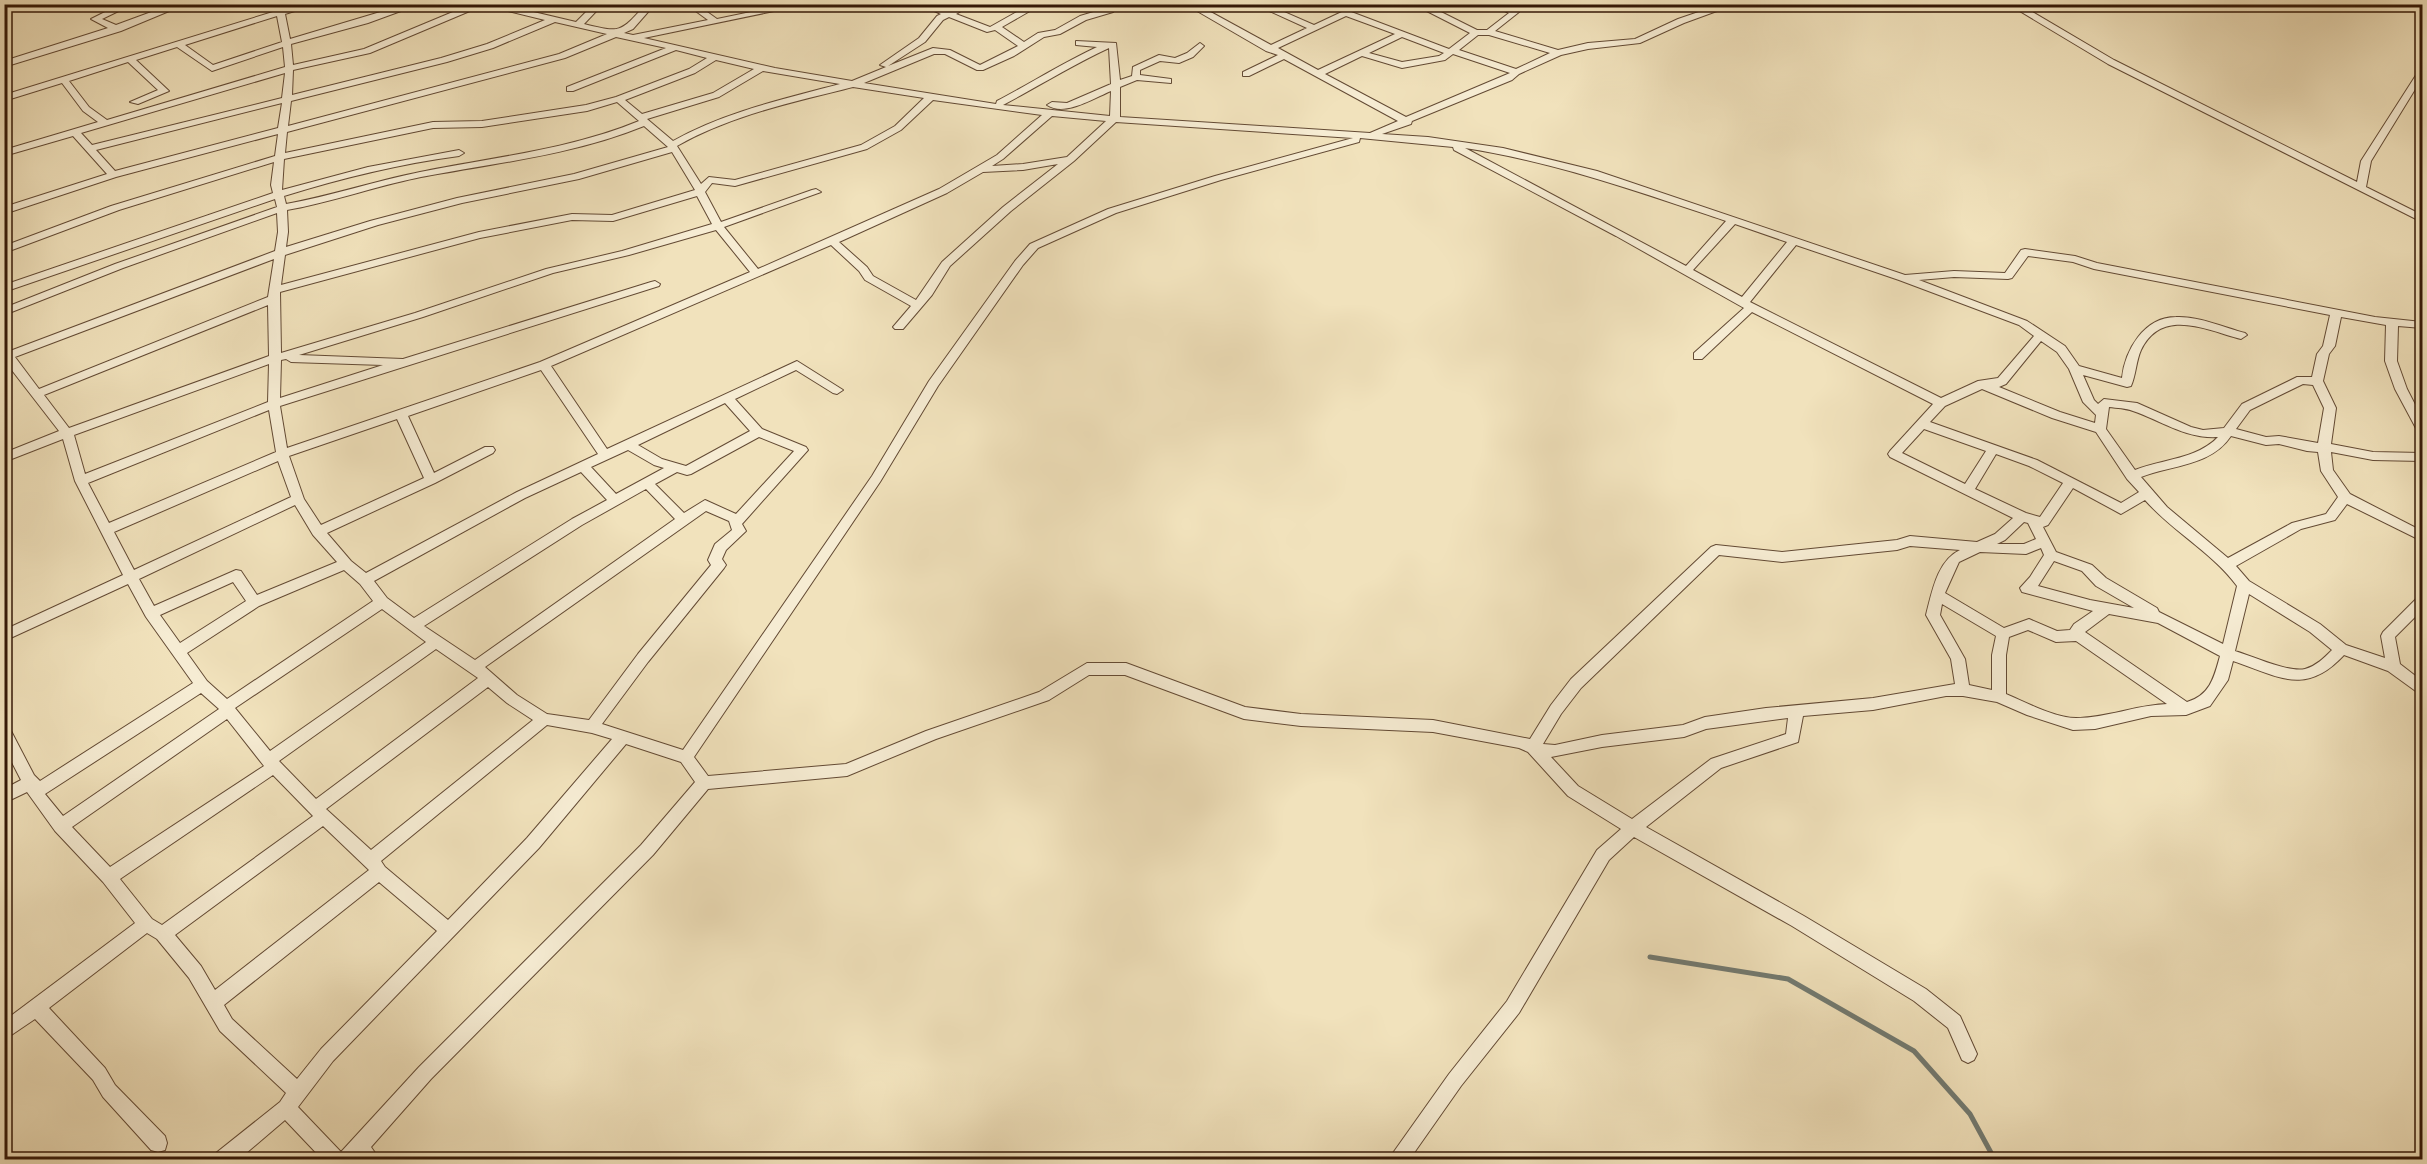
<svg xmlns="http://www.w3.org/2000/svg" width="2427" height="1164" font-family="'Gentium Book Plus',serif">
	<rect width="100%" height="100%" fill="#f1e2bc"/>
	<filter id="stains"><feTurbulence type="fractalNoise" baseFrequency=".00333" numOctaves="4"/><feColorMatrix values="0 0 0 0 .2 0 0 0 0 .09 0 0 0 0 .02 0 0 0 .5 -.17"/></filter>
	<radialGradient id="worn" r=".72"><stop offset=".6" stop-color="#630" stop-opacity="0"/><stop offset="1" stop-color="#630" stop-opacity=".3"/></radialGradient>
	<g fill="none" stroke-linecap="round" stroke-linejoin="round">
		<path stroke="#727a71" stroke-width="5" d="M 1650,957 L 1788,979 L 1914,1051 L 1970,1114 L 1995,1160"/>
		<g stroke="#634a34" stroke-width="2">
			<path id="minor" d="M 121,4 L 133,4 L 102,19 L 116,25 L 173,4 L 186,4 L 121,31 L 4,67 L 4,61 L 108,28 L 91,19 Z
				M 275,4 L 283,4 L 284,9 L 301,4 L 317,4 L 285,14 L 290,39 L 407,4 L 420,4 L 368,23 L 291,44 L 293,65 L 364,49 L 472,4 L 500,4 L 576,22 L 594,4 L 603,4 L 584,24 C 621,33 620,33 646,4 L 655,4 L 633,29 L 624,33 L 633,35 L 708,20 L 686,4 L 696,4 L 717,19 L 789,4 L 808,4 L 644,38 L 775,68 L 852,81 L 886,67 L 880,65 L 919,38 L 937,16 L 941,14 L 919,4 L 932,4 L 948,11 L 961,4 L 973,4 L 956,14 L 990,27 L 1031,4 L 1042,4 L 1002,27 L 1024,42 L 1038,33 L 1055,30 L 1080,16 L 1107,8 L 1111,4 L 1121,4 L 1113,12 L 1086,20 L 1060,34 L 1044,37 L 1014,56 L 983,70 L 977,70 L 945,54 L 934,54 L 864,83 L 996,104 L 997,101 C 1031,83 1063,63 1097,47 L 1076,45 L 1076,41 L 1116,43 L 1120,80 L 1132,76 L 1133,67 L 1159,55 L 1175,58 L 1187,53 L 1200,43 L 1204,46 L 1193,57 L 1179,63 L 1160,61 L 1140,70 L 1140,75 L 1171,79 L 1171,83 L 1137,80 L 1120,87 L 1120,117 L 1370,133 L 1398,121 L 1284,59 L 1249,76 L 1243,76 L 1243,72 L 1278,55 L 1266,51 L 1185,4 L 1196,4 L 1271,45 L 1307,28 L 1254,4 L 1266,4 L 1314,25 L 1346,10 L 1449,49 L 1470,33 L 1413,4 L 1425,4 L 1477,30 L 1487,30 L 1509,13 L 1490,4 L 1503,4 L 1519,12 L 1495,31 L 1558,50 L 1588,43 L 1635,39 L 1678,19 L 1722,4 L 1736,4 L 1684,23 L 1640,43 L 1588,49 L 1561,55 L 1519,74 L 1512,80 L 1412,121 L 1411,124 L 1382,134 L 1428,137 L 1503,148 L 1597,171 L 1905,275 L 1954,271 L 2005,273 L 2021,250 L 2025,249 L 2075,256 L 2097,263 L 2375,317 L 2422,322 L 2422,328 L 2398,326 L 2397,361 L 2407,389 L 2422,418 L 2422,433 L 2418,432 L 2395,389 L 2385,361 L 2386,325 L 2341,317 L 2335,346 L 2329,354 L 2323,381 L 2336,408 L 2331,444 L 2373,452 L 2422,453 L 2422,461 L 2373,460 L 2331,452 L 2333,470 L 2350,494 L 2422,531 L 2422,541 L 2347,504 L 2335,520 L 2301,529 L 2236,566 L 2249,581 L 2320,624 L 2346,645 L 2385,658 L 2381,636 L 2383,632 L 2417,598 L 2422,597 L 2422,610 L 2395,637 L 2400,664 L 2422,681 L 2422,694 L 2417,692 L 2388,671 L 2344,655 C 2305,697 2278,676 2233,661 L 2228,680 L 2210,706 L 2186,715 L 2151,716 L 2095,729 L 2073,730 L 2027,715 L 1997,702 L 1963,696 L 1946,696 L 1873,710 L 1803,716 L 1798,742 L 1721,768 L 1646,827 L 1804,916 L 1926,989 L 1960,1016 L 1977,1054 L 1974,1060 L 1968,1063 L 1962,1060 L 1948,1028 L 1914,1001 L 1792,926 L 1634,837 L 1609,860 L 1519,1013 L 1461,1086 L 1409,1160 L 1388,1160 L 1449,1074 L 1507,1001 L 1597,850 L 1621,829 L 1568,796 L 1528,752 L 1519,748 L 1433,732 L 1301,726 L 1244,719 L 1125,675 L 1089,675 L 1049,700 L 936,739 L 847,776 L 708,789 L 653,855 L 431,1079 L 371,1147 L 380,1160 L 323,1160 L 285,1120 L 238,1160 L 214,1160 L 216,1153 L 280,1102 L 286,1093 L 220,1031 L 189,978 L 157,939 L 147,933 L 49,1008 L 105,1068 L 115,1085 L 165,1136 L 167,1143 L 165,1150 L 158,1152 L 151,1150 L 103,1097 L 93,1080 L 35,1019 L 4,1040 L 4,1021 L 135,923 L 103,882 L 55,831 L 27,792 L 4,803 L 4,789 L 21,780 L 4,747 L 4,725 L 9,727 L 34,775 L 40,781 L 193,683 L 146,617 L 128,584 L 4,641 L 4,630 L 123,575 L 75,481 L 63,439 L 4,462 L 4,453 L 59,431 L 4,360 L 4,348 L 10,351 L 275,251 L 278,232 L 277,213 L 123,268 L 4,315 L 4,308 L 115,264 L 277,207 L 275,199 L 4,292 L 4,285 L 273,193 L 271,185 L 274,162 L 119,210 L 4,253 L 4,246 L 111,206 L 275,156 L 278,134 L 116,177 L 4,214 L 4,207 L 107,174 L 73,136 L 4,156 L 4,150 L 98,122 L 83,111 L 62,83 L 4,101 L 4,95 L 276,11 ZM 484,5 L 545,20 L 487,44 L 441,58 L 292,95 L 293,70 L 370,53 ZM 277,16 L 282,42 L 213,65 L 185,45 ZM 1346,16 L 1395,34 L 1318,70 L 1278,48 ZM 949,17 L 987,32 L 995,30 L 1018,46 L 980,65 L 950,50 L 933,48 L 888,66 L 925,42 L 943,20 ZM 555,22 L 607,34 L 559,54 L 288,126 L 291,101 L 447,62 L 493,48 ZM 1478,35 L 1489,35 L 1550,53 L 1516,69 L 1459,50 ZM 616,37 L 666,48 L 567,87 L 567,91 L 573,91 L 676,50 L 707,58 L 689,69 L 616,97 L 586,105 L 482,121 L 433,122 L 285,153 L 287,132 L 565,58 ZM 1402,37 L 1444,53 L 1439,56 L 1402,62 L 1369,53 ZM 177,47 L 212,71 L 283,47 L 285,67 L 107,120 L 89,107 L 69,81 L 128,62 L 158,90 L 130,102 L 138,104 L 169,91 L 136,60 ZM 1109,48 L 1111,84 L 1067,103 L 1052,102 L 1047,105 C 1065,117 1094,98 1111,91 L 1110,116 L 1003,105 C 1039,86 1072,65 1109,48 ZM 1453,54 L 1510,73 L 1406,117 L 1325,74 L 1362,56 L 1402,68 L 1445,60 ZM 716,60 L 754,69 L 713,93 L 642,114 L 625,100 L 695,73 ZM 763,71 L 840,84 C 784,99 724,112 673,141 L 647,119 L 719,97 ZM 285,73 L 282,98 L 92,145 L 81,133 ZM 853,87 L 924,98 L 895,126 L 861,145 L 735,180 L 709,177 L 701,184 L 677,146 C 731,115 794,102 853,87 ZM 933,100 L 1042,115 L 997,155 L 939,189 L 758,269 L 724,227 L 821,192 L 816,189 L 812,190 L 721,222 L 705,192 L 712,183 L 735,186 L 867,149 L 901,130 ZM 617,102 L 639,121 C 569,150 493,157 420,172 C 375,181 331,196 286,204 L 284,196 C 342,178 399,164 459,156 L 464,153 L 459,150 L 368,167 L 282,190 L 284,159 L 433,128 L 482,127 L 587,111 ZM 282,103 L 278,128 L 115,171 L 96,150 ZM 1052,116 L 1106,121 L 1067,157 L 1023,164 L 992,166 L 1003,159 ZM 1116,122 L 1353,138 L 1215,176 L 1108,209 L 1030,244 L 1015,261 L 929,381 L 872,476 L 683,750 L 602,724 L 648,662 L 724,568 L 726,565 L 722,559 L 726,550 L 746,531 L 742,524 L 808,450 L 806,447 L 762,429 L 735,399 L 796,370 L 833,393 L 837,394 L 843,390 L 797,361 L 607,449 L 551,366 L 831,245 L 859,271 L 865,280 L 911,306 L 893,327 L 895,329 L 903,329 L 932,295 L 950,266 L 1011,211 L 1074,161 ZM 644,126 L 668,147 L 574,174 L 457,198 L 370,221 L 286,247 L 288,232 L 287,210 C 332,202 376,186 421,177 C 496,163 573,155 644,126 ZM 1360,138 L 1453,147 L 1454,150 L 1616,236 L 1744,308 L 1694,353 L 1694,359 L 1702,359 L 1752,312 L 1933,404 L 1890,451 L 1888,454 L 1890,457 L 2013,518 L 1995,534 L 1977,542 L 1910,536 L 1897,540 L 1782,552 L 1716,545 L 1711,547 L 1571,679 L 1551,705 L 1530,739 L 1433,720 L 1301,714 L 1245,707 L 1126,663 L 1087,663 L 1039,692 L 926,731 L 846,764 L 708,776 L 694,757 L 880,482 L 938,386 L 1023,265 L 1038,248 L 1116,213 L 1221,180 L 1359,142 ZM 1465,148 C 1555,162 1640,192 1726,221 L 1686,266 ZM 672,152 L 695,190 L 612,215 L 572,214 L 479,232 L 281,285 L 285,255 L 378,225 L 462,203 L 579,179 ZM 1058,164 L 1003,207 L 942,262 L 916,300 L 873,276 L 867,267 L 839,242 L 947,193 L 983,172 L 1023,170 ZM 697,196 L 712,224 L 622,251 L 546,269 L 415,313 L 281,353 L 280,292 L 480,238 L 572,220 L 613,221 ZM 1735,224 L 1787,242 L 1742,297 L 1693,270 ZM 716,230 L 750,272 L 540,362 L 287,448 L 280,406 L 659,286 L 660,284 L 655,281 L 651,282 L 403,359 L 299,355 L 423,317 L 553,273 L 629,255 ZM 1796,245 L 1899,280 L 2019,325 L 2034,336 L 1998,378 L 1978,381 L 1941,398 L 1750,302 ZM 2028,256 L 2073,262 L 2094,269 L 2330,315 L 2323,346 L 2317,354 L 2312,377 L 2297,377 L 2242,404 L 2224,428 L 2203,430 L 2191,427 L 2137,403 L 2104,399 L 2098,404 L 2094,400 L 2083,375 L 2127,387 L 2131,386 C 2136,375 2136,361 2141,350 C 2162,307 2206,330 2241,339 L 2247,335 L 2245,333 C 2223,327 2199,316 2176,317 C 2144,317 2125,350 2122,378 L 2079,366 L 2065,346 L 2027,321 L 1919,280 L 1954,277 L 2008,279 L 2012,278 ZM 274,259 L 268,297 L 39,389 L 15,357 ZM 268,305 L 269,356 L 69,428 L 44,395 ZM 2041,341 L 2057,352 L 2069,369 L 2083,402 L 2096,415 L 2095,423 L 2060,412 L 1999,387 L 2006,384 ZM 286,359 L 291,362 L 383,365 L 280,398 L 281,360 ZM 269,364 L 268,402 L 85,474 L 74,435 ZM 541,370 L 598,454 L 517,492 L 366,573 L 351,561 L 327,533 L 435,483 L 493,453 L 495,450 L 493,447 L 485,447 L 434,473 L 408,416 ZM 2303,384 L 2313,385 L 2324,408 L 2318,443 L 2279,436 L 2266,437 L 2236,429 L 2250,410 ZM 1982,389 L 2052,418 L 2096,432 L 2127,479 L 2139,492 L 2121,503 L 2037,460 L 1930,422 L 1945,406 ZM 725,403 L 750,431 L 686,466 L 662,459 L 638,445 ZM 2109,407 C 2117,408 2126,408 2133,411 C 2162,421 2186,439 2218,437 C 2197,459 2163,459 2135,470 L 2106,429 ZM 269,410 L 276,452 L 109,523 L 88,483 ZM 397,419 L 424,478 L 321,525 L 304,499 L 289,456 ZM 1924,429 L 1986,451 L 1965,484 L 1902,453 ZM 2231,436 L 2266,445 L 2279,444 L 2307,451 L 2318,452 L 2321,471 L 2338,497 L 2326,514 L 2292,523 L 2228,558 L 2167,507 L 2141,477 C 2172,465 2211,466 2231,436 ZM 759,437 L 794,451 L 736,514 L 705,500 L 684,513 L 655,484 L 677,472 L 687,475 L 691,474 ZM 628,450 L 654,465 L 664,468 L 616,494 L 591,467 ZM 1996,454 L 2029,466 L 2063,483 L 2040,517 L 2026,513 L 1975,489 ZM 278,461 L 291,497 L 134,570 L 114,532 ZM 581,472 L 607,500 L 572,519 L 414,618 L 387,598 L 374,581 L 525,498 ZM 2073,488 L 2121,514 L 2145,500 C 2173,532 2212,552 2237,586 L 2223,644 L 2159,612 L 2157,608 L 2106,578 L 2092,565 L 2056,552 L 2043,527 L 2048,525 ZM 646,489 L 675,519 L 475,660 L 424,626 L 582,525 ZM 295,505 L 313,535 L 337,562 L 257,595 L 241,571 L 236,570 L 154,606 L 139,579 ZM 706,511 L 729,521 L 732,530 L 715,544 L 708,560 L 711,565 L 638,654 L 589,720 L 547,714 L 517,695 L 485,667 ZM 2024,522 L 2028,523 L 2036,539 L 2024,544 L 1997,544 L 2005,540 ZM 1910,546 L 1960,550 C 1937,561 1932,592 1926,615 L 1951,659 L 1955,684 L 1873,698 L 1766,708 L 1705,717 L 1683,725 L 1602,735 L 1555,745 L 1543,744 L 1561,714 L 1581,688 L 1719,555 L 1782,562 L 1897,550 ZM 2041,548 L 2044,555 L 2030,577 L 2020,588 L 2022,592 L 2093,611 L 2074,624 L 2070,630 L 2057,631 L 2029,619 L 2004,628 L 1945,593 L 1959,562 L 1980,552 L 2026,554 ZM 2054,561 L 2082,571 L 2096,586 L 2134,608 L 2090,600 L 2038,586 ZM 344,570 L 360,584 L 373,601 L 227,699 L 207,681 L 187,653 L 259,606 ZM 233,582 L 246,601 L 180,643 L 160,615 ZM 2249,594 L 2310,632 L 2332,650 C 2324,658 2316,666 2305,669 C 2289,673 2252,656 2235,651 ZM 1942,604 L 1996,636 L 1992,655 L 1992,690 L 1969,685 L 1965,659 L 1940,615 ZM 382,609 L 426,642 L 270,751 L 235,708 ZM 2109,614 L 2158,623 L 2220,656 C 2214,678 2210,695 2187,702 L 2085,632 ZM 2028,630 L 2056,642 L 2076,641 L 2167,704 C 2136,705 2107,718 2076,718 C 2055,718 2025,702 2006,694 L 2006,655 L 2009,637 ZM 436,649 L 478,678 L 316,799 L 279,761 ZM 488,687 L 507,703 L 533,720 L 371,850 L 326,809 ZM 201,693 L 219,709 L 63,816 L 45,794 ZM 1788,718 L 1786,734 L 1711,759 L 1632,819 L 1578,786 L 1551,757 L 1602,747 L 1684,737 L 1706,729 ZM 227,719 L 264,766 L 110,867 L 72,827 ZM 547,725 L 592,733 L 612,739 L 527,838 L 448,920 L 385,867 L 381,861 ZM 626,744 L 681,762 L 695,782 L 641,845 L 419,1067 L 341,1152 L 298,1107 L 333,1061 L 539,848 ZM 273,775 L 313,816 L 162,925 L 152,919 L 120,879 ZM 323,826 L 369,870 L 215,990 L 201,966 L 175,935 ZM 379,882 L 437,931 L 321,1049 L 297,1079 L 232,1019 L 224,1005 Z
				M 2008,4 L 2019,4 L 2114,60 L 2357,182 L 2361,161 L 2418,72 L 2422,69 L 2422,78 L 2371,161 L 2366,187 L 2422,215 L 2422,222 L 2108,64 Z"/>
		</g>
		<use href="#minor" fill="#f6ecd3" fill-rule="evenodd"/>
	</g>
	<rect width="2427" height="1164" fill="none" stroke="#f1e2bc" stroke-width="24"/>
	<rect x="6" y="6" width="2415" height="1152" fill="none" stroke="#341807" stroke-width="3"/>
	<rect x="12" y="12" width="2403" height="1140" fill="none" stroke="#341807" stroke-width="1.5"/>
	<rect width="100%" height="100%" filter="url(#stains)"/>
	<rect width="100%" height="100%" fill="url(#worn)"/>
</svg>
